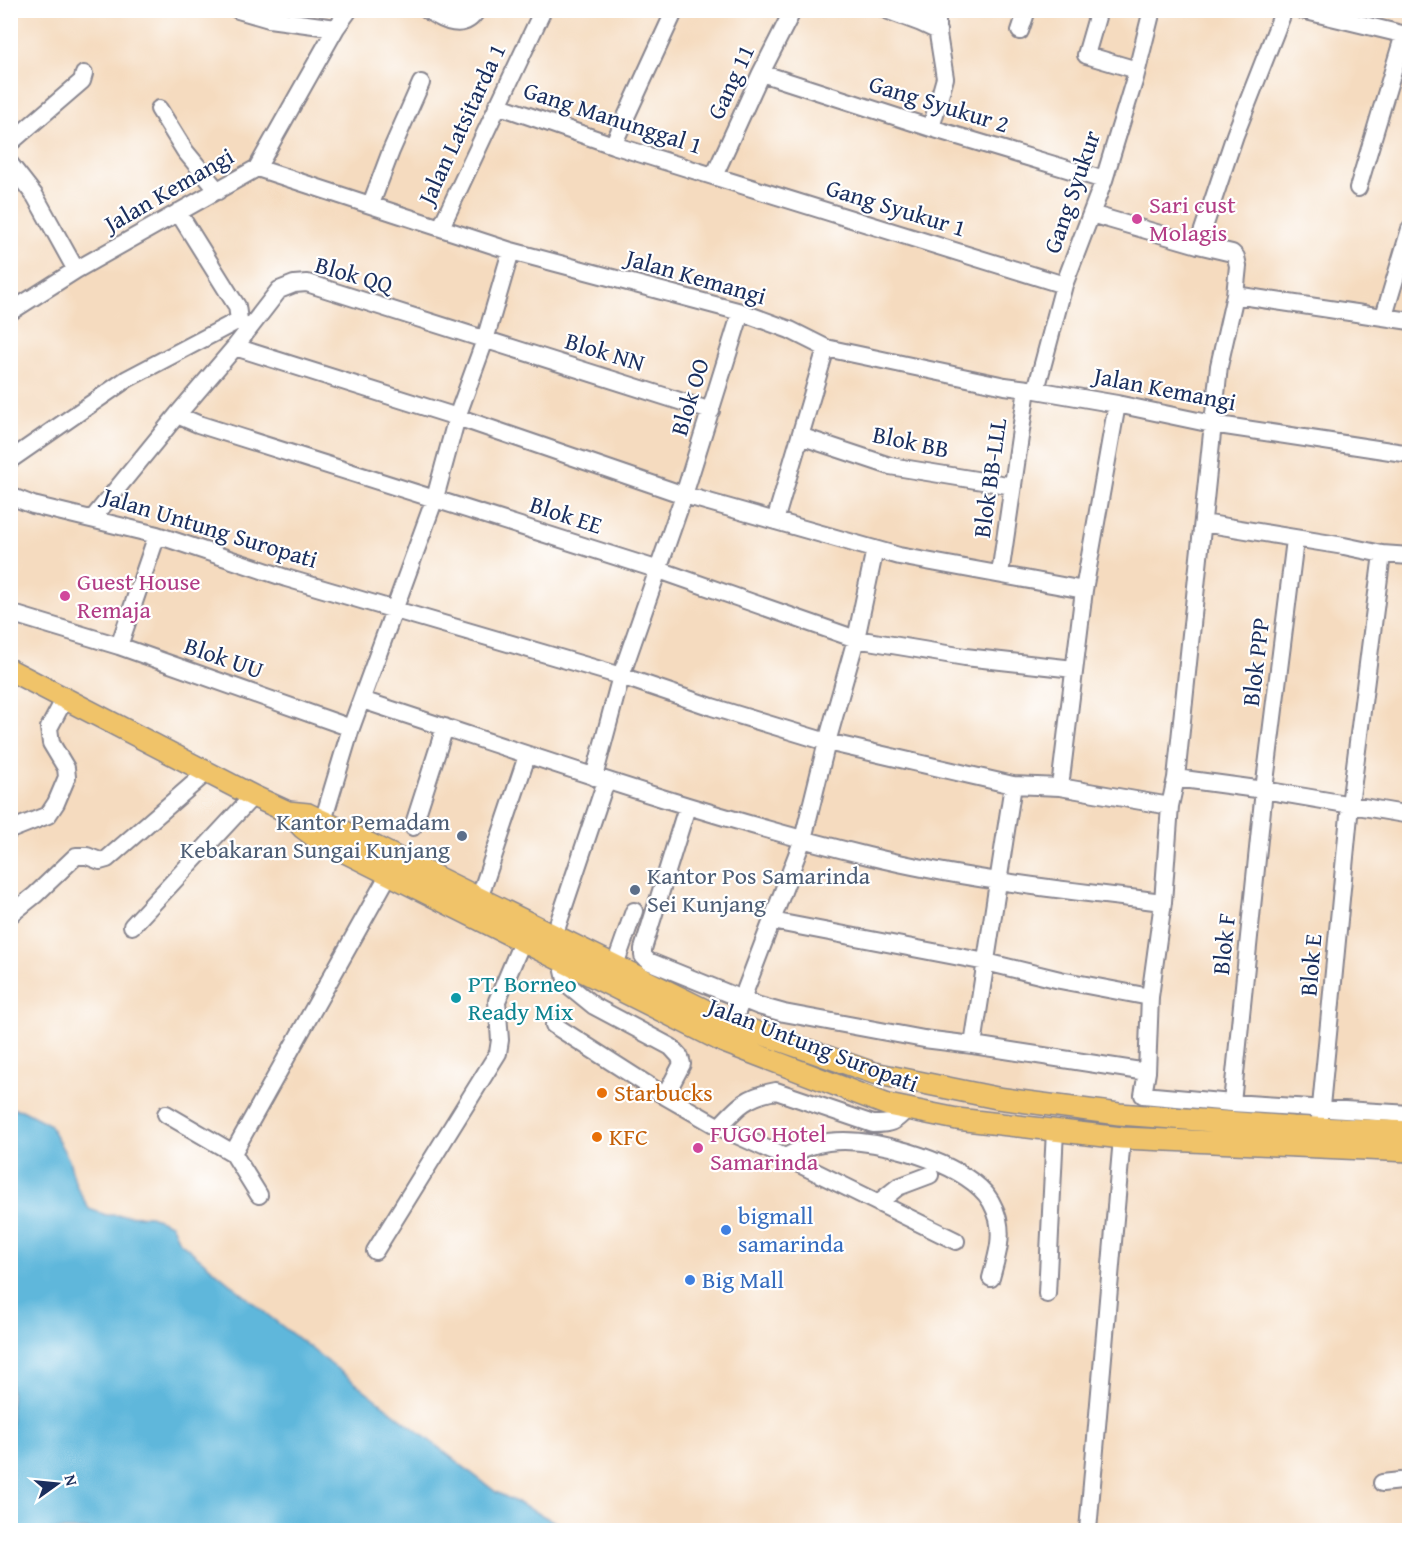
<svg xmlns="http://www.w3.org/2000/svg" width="1420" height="1541" font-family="'Gentium Book Plus',serif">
	<rect width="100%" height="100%" fill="#fff"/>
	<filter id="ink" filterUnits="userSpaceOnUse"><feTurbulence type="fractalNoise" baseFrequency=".0167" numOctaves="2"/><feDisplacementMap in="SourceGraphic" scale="12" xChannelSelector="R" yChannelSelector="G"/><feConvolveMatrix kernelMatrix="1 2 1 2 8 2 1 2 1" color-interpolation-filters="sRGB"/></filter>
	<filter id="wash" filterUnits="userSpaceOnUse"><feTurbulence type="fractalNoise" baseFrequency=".008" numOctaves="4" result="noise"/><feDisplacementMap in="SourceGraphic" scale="24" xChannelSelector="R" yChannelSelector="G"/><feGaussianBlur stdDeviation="1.35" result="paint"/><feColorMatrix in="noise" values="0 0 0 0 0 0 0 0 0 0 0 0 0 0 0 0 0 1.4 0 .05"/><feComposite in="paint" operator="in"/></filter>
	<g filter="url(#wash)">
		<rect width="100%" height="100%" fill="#f5dbbf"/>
		<path fill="#5eb7db" stroke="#3c739c" stroke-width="1.5" d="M 11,1108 L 22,1110 L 49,1124 L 69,1160 L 76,1185 L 89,1209 L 106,1215 L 150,1216 L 171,1224 L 179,1241 L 269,1316 L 496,1492 L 571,1530 L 11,1530 Z"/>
	</g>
	<g filter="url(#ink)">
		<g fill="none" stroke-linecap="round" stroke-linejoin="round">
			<g stroke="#88858e" stroke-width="20">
				<path id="minor" d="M 238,10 L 269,19 L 336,28
					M 427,10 C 444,21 464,32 477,10
					M 886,10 L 921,23 L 938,31
					M 1099,10 L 1086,55 L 1137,70
					M 1302,10 L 1410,36
					M 1020,31 L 1027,10
					M 761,73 L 931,128 L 1104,180
					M 497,105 L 613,145 L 1064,285
					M 159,109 L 185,151 L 218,191
					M 931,128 L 945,78 L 937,28 L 937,10
					M 10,143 L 82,81 L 84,74
					M 613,145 L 675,10
					M 10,164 L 35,196 L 76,270
					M 257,168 L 336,28 L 349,10
					M 714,176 L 761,73 L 793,10
					M 1358,188 L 1404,34
					M 371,204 L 391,151 L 421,83
					M 1091,214 L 1198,245 L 1232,253 L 1236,257 L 1238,266 L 1235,295 L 1219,366 L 1176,778 L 1170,806 L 1163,902 L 1150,997 L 1147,1072 L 1143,1095 L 1232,1103 L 1410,1114
					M 441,227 L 543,10
					M 1198,245 L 1235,135 L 1284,10
					M 1235,295 L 1410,321
					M 10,312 L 76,270 L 257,168 L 511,251 L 741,312 L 790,330 L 826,348 L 1005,386 L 1036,390 L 1117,404 L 1212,424 L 1410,454
					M 1384,316 L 1410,229
					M 235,347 L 279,290 L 294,284 L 307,283 L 711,411
					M 1036,390 L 1064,285 L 1104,180 L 1135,78 L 1152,10
					M 177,415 L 235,347 L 457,417 L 684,495 L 899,556 L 1084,590
					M 800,436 L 890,466 L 1013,486
					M 10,460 L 127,379 L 239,320 L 237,306 L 233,300 L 178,212
					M 10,496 L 33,505 L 157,535 L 286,578 L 621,676 L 712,707 L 827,742 L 1013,785 L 1060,787 L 1170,806
					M 93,518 L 177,415 L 198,424 L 659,570 L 856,639 L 965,657 L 1074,669
					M 775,521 L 826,348
					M 1203,523 L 1344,546 L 1382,554 L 1410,556
					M 1000,574 L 1027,389
					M 10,613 L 119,646 L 351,728
					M 119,646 L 157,535
					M 362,700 C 530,755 697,814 868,856 C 966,880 1064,890 1163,902
					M 594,777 L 621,676 L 684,495 L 741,312
					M 1176,778 L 1264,790 L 1410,815
					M 1060,787 L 1084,590 L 1117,404
					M 687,807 L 643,949 L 643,956 L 648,961 L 759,1006 L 784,1013 L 924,1039 L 973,1045 L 1013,785
					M 413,827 L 445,727
					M 10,830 L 48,815 L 56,803 L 67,777 L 66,768 L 51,743 L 49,728 L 65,698
					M 318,831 L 323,821 L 351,728 L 435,498 L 457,417 L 485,340 L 511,251
					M 479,899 L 527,756
					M 10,915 L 35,895 L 76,856 L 87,856 L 100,861 L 107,859 L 207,772
					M 772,921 L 986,962 L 1060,980 L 1150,997
					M 132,926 L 253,796
					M 554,936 L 606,781
					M 567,953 L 562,962 L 567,984 L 594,1006 L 671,1047 L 680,1057 L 682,1064 L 665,1096 L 719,1127 C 738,1106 747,1096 776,1091 L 873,1124 C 891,1124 894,1123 907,1109
					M 615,965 L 634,911
					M 554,1025 L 665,1096
					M 729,1033 L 803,839 L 827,742 L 856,639 L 875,549
					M 973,1045 L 1147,1072
					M 1232,1103 L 1264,790 L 1295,540
					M 166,1114 L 233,1153 L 259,1195
					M 1320,1117 L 1350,805 L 1382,554
					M 719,1127 L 785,1157 C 798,1150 813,1144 828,1142 C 871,1136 948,1159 980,1188 C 989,1196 995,1208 998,1219 C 1003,1240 996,1259 991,1278
					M 233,1153 L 389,874
					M 785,1157 L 956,1241
					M 878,1203 L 898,1187 L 930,1175
					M 375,1251 L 498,1053 L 500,1040 L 497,1001 L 522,942
					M 1047,1294 L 1055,1130
					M 1382,1483 L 1410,1480
					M 1088,1530 L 1122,1138"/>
			</g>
			<g stroke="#88858e" stroke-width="24">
				<path id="major" d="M 10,670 L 253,796 L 288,812 L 308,814 L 323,821 L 733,1024 L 874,1073 L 997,1098 L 1119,1114 L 1292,1127 L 1410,1132
					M 288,812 L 303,828 L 315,837 L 724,1042 L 888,1105 L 957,1119 L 1122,1138 L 1410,1151"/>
			</g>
			<use href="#minor" stroke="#fff" stroke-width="16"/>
			<use href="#major" stroke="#f0c369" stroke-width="21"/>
		</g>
	</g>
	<g fill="#d1479c" stroke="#fff" stroke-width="2">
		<circle cx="1137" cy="219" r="6"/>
		<circle cx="65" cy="596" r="6"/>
		<circle cx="698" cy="1148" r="6"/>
	</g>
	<g fill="#5c6f8a" stroke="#fff" stroke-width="2">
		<circle cx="462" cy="836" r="6"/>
		<circle cx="635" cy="890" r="6"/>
	</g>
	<circle fill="#0f9aa8" stroke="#fff" stroke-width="2" cx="456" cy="998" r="6"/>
	<g fill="#e8710a" stroke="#fff" stroke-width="2">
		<circle cx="602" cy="1093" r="6"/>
		<circle cx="597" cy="1137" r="6"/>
	</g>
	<g fill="#3f7fe0" stroke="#fff" stroke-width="2">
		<circle cx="726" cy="1230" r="6"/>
		<circle cx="690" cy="1280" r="6"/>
	</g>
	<g text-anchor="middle" stroke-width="4.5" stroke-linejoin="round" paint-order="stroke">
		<g font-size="24" fill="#1b2f5e" stroke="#fff">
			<text transform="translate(731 82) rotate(-65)" y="8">Gang 11</text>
			<text transform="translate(939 104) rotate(17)" y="8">Gang Syukur 2</text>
			<text transform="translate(613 118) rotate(18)" y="8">Gang Manunggal 1</text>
			<text transform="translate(462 124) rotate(-65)" y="8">Jalan Latsitarda 1</text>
			<text transform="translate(169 190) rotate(-30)" y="8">Jalan Kemangi</text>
			<text transform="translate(1072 192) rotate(-71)" y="8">Gang Syukur</text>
			<text transform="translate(896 208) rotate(17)" y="8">Gang Syukur 1</text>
			<text transform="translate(354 275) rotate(16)" y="8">Blok QQ</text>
			<text transform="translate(696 277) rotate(16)" y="8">Jalan Kemangi</text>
			<text transform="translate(605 352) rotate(17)" y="8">Blok NN</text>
			<text transform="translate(1165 389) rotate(11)" y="8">Jalan Kemangi</text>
			<text transform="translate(690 397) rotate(-73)" y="8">Blok OO</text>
			<text transform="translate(911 442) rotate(12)" y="8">Blok BB</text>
			<text transform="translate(990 478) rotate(-82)" y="8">Blok BB-LLL</text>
			<text transform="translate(566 515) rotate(18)" y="8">Blok EE</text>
			<text transform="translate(210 528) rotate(17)" y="8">Jalan Untung Suropati</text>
			<text transform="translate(224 658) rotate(19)" y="8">Blok UU</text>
			<text transform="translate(1256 662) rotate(-83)" y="8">Blok PPP</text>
			<text transform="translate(1224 944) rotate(-84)" y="8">Blok F</text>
			<text transform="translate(1311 965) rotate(-85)" y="8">Blok E</text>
			<text transform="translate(813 1045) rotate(21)" y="8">Jalan Untung Suropati</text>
		</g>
		<g font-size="24" fill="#b23c85" stroke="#fff" text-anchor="start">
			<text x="1149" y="213">Sari cust<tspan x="1149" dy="28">Molagis</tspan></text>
			<text x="77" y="590">Guest House<tspan x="77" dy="28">Remaja</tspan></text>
			<text x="710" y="1142">FUGO Hotel<tspan x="710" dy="28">Samarinda</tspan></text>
		</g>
		<g font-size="24" fill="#4e5e75" stroke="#fff" text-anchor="end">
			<text x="450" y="830">Kantor Pemadam<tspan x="450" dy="28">Kebakaran Sungai Kunjang</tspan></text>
			<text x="647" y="884" text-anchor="start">Kantor Pos Samarinda<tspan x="647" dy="28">Sei Kunjang</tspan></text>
		</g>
		<g font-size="24" fill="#0d838f" stroke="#fff" text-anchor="start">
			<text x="468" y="992">PT. Borneo<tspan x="468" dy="28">Ready Mix</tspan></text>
		</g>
		<g font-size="24" fill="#c56008" stroke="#fff" text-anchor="start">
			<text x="614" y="1101">Starbucks</text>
			<text x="609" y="1145">KFC</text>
		</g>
		<g font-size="24" fill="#366cbe" stroke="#fff" text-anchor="start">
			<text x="738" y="1224">bigmall<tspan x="738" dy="28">samarinda</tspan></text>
			<text x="702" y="1288">Big Mall</text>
		</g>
	</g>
	<rect width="1420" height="1541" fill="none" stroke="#fff" stroke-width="36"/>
	<g transform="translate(57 1484) rotate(75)" stroke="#ffffff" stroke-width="4.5" paint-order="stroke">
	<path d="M0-4.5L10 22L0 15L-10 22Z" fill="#1b2f5e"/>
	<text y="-9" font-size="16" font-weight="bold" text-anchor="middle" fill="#1b2f5e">N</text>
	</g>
</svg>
